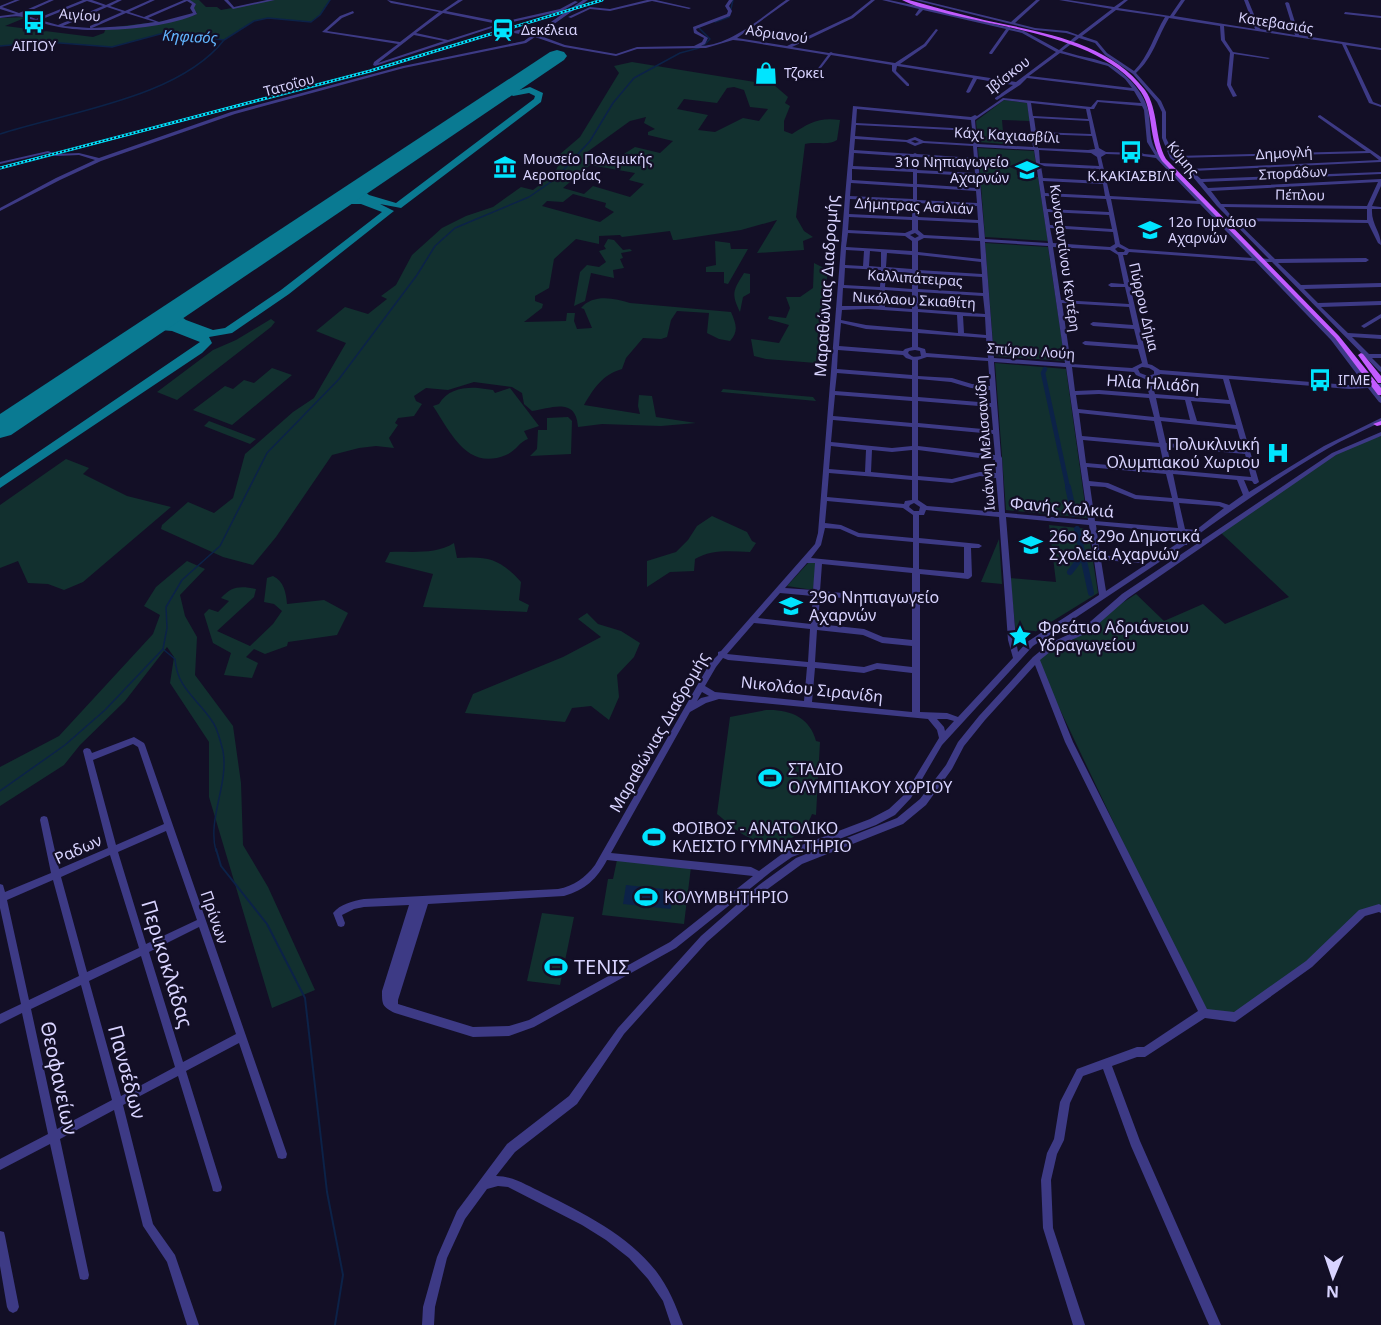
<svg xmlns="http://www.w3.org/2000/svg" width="1381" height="1325" font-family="'Noto Sans',sans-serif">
	<rect width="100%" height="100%" fill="#130f26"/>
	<path fill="#12302f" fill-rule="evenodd" d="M 189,0 L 199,0 L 206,7 L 217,7 L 221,10 L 274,0 L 330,0 L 320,15 L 311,22 L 268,18 L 254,21 L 224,40 L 164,33 L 112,47 L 46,42 L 0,46 L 0,18 L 27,17 L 5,26 L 93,37 L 104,33 L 106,28 L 181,19 L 195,15 L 197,13 L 192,8 L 196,4 Z
		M 632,62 L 774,85 L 788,97 L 785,103 L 790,106 L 784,121 L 784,131 L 792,134 C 809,123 819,117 840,120 L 837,140 C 829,146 815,141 805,144 L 796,217 L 804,231 L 813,237 L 803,241 L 804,250 L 757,253 L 777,220 L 741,230 L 676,240 L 673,240 L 670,231 L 622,237 L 620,235 L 599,236 L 599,244 L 576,239 L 554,259 L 549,288 L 535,296 L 535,301 L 543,304 L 542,308 L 524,322 L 566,321 L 567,313 L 575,313 L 574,321 L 577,329 L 592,328 L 584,309 L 581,308 C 593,294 614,298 630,303 L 731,312 C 736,324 739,331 730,341 L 719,339 L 707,333 L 709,313 L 677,311 L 671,320 L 667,337 L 661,339 L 643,338 L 626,358 L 622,369 C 602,375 594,388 584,405 L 640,414 L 638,406 L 639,395 L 652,396 L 656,417 L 696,423 L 661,426 L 602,424 L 578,427 C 576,396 550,409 532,411 L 524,404 L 522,393 L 512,387 L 474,382 L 448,390 L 426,388 L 414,396 L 416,401 L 422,404 L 414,416 L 398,418 L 395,423 L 398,425 L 389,438 L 394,448 L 376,446 L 359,448 L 332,455 L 276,537 L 253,565 L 223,557 L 161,529 L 162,525 L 188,502 L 214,513 L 233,498 L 245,454 L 293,412 L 314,398 L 346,343 L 316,331 L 345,307 L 368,314 L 387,299 L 381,296 L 396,285 L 412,255 L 442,228 L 466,216 L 493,207 L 521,187 L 533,190 L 554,174 L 559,164 L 552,161 L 580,137 L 619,73 L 614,66 ZM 734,87 L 744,90 L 750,107 L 768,109 L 759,121 L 743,118 L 715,132 L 698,130 L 708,115 L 677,109 L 684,99 L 717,103 L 727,88 ZM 646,117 L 644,123 L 655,129 L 648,132 L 648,135 L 673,141 L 660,153 L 635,147 L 611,162 L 583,155 L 630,121 ZM 590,165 L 635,173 L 629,180 L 644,184 L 630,197 L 593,186 L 584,194 L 563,188 ZM 573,194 L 606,203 L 605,207 L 614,212 L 600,222 L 542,206 L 547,201 L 563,202 Z
		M 1004,100 L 1027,103 L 1030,121 L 1002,120 L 1004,144 L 978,142 L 976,121 Z
		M 978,148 L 1034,151 L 1036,164 L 1016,163 L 1017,175 L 1038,177 L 1048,241 L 985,237 Z
		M 608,239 L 614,240 L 623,250 L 630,249 L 632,251 L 621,253 L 623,258 L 620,259 L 624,268 L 613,270 L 614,278 L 591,273 L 585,301 L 574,306 L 580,272 L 587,265 L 599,267 L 606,262 L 599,251 L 606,249 L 604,246 Z
		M 715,241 L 730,243 L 731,249 L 748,249 L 728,284 L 724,283 L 724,272 L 706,272 L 706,267 L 716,265 Z
		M 985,243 L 1048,247 L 1065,361 L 994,356 Z
		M 814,263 L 828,270 L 816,363 L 766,359 L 754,356 L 751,339 L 779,343 L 789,325 L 768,319 L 769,316 L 786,318 L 790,308 L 786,297 L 800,297 L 813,288 Z
		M 744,273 L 750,274 L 750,293 L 743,297 L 740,312 C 731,293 733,291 744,273 Z
		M 271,319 L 275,322 L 271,327 L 177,400 L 157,392 L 213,350 L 236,340 Z
		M 995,363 L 1066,369 L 1087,518 L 1006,510 Z
		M 272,368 L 292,375 L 232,425 L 193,410 L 225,386 L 233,389 L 244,380 L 254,383 Z
		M 478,388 L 493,390 L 495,393 L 510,388 L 539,426 L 524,431 L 528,439 C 519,442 516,451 506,455 C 467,471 451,433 433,406 L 439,404 C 447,390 463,387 478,388 Z
		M 723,389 L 813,397 L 816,401 L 721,392 Z
		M 568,417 L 572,421 L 571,454 L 530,456 L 537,449 L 538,430 L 547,430 L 547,418 Z
		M 209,421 L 256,439 L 250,444 L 204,426 Z
		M 1381,436 L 1381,909 L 1362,913 L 1309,964 L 1235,1017 L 1204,1013 L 1036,659 L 1136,594 L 1164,621 L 1203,604 L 1225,624 L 1289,597 L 1220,532 L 1346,447 Z
		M 66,459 L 89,468 L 83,474 L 127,496 L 171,507 L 83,582 L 64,590 L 48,584 L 28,583 L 18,561 L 0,568 L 0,505 Z
		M 712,516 L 747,532 L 752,541 L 756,543 L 750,552 C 731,551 711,549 695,559 L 694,571 L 670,572 L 647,587 L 647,561 L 676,552 L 688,540 L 697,526 Z
		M 1049,525 L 1088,529 L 1098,593 L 1017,643 L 1010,578 L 1056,582 Z
		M 999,539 L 1002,584 L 981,582 Z
		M 454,543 L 457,558 C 488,556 499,558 521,582 L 519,600 L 529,605 L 527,612 L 423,607 L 433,574 L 385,562 L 390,552 C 412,551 435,555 454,543 Z
		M 187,561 L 205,569 L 180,595 L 185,616 L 197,637 L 195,675 L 233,726 L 241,783 L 243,845 L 268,887 L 315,990 L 272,1008 L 209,797 L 209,742 L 170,683 L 174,657 L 167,647 L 125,701 L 80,745 L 64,765 L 0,806 L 0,767 L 59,736 L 153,634 L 160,615 L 144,606 L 156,587 Z
		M 810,561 L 817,563 L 813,590 L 787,586 Z
		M 273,576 C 284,581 286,593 287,604 L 324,600 L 348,613 L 337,635 L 288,642 L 287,646 L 265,654 L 254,649 L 246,657 L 258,663 L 252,678 L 224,675 L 231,653 L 213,643 L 204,614 L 209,609 L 218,612 L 229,601 L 221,598 C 232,586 240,586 256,589 L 254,597 L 217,631 L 250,646 L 273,624 L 282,611 L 274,604 L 264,602 L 267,578 Z
		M 587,613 L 598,624 L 621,631 L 640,643 L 634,657 L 617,675 L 619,697 L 609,720 L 591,706 L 572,708 L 565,722 L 465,713 L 473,694 L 563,657 L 601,637 L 578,619 Z
		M 766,710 C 789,709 810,717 816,741 L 820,742 L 816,815 L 812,814 C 802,841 773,850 748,837 C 737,832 727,822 717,814 L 730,717 Z
		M 617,860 L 691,867 L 684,924 L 602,915 L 608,879 L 613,879 Z
		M 542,913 L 574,917 L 560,985 L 527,981 Z"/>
	<path fill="#0c2248" d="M 626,885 L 673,890 L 671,909 L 623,904 Z"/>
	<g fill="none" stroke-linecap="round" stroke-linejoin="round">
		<path stroke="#0c2248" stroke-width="1.5" d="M 715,22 L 729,17 L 733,0
			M 699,28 L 710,39 L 703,46
			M 0,46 L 47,42 L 112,47 L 164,33 L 224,40 L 254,21 L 268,18 L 311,22 L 320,15 L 330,0
			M 0,134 C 67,112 179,98 224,40
			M 164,650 L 175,659 C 177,690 200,700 214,724 C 218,731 221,743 223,751 C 229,784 207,819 216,851
			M 0,791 L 65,745 L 105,710 L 163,649 L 167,628 L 166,607 L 182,580 L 220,546 L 267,453 L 339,379 L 417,275 L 435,246 L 455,228 L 529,197 L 555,179 L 590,141 L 613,103 L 634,78 L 680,53 L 699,48"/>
		<path stroke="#0c2248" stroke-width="2" d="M 216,849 L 221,866 L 267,924 L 305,998 L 327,1192 L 343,1275 L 335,1325"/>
		<path stroke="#0c2248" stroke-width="4.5" d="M 1045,369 L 1043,373 L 1068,488"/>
		<path stroke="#0c2248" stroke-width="6" d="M 1068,487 L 1074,514
			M 1077,529 L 1091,593
			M 1070,572 L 1083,555"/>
		<path fill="#0a7a92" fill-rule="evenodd" d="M 530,87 L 543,93 L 541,102 L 401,208 L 380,204 L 394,211 L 289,294 L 232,333 L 209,337 L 212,343 L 202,353 L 0,488 L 0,478 L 200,342 L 172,331 L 161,330 L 161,326 L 179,315 L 186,320 L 213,330 L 225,328 L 281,290 L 382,212 L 361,204 L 348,204 L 348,200 L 364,191 L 369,195 L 396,203 L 534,99 L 535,96 L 529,93 L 513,96 L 509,93 Z"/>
		<path fill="#0a7a92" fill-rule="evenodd" d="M 557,50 L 564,52 L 567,56 L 564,60 L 11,435 L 0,438 L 0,414 L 550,52 Z"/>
		<path fill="#3d3a85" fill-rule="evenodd" d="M 15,0 L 20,0 L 2,7 L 19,13 L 49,0 L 54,0 L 23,14 L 36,19 L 83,0 L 92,0 L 106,5 L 117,0 L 122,0 L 110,6 L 125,11 L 150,0 L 155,0 L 129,12 L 144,17 L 184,0 L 190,0 L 196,4 L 194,8 L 197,14 C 164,29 95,34 59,27 C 46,25 35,20 23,17 C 16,15 7,17 0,18 L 0,16 L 16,14 L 0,9 L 0,6 ZM 87,1 L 103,6 L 58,25 L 40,20 ZM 187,1 L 192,4 L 190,8 L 193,13 L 159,22 L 148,18 ZM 107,7 L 122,12 L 90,26 L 90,28 L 63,26 ZM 126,13 L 155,22 L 127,26 L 92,28 Z
			M 224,0 L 228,0 L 234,7 L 267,0 L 275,0 L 233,9 Z
			M 387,0 L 442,11 L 458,0 L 463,0 L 446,11 L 502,22 L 560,9 L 575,1 L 578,2 L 562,11 L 504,24 L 375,66 L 373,65 L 374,62 L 398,44 L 322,32 L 340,16 L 353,11 L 354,13 L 342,18 L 327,31 L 400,42 L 439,12 L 391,3 ZM 443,13 L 498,24 L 448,40 L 416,33 ZM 414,35 L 444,41 L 378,63 Z
			M 583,0 L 588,0 L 547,29 L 547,31 L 544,31 L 538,35 L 565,45 L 616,54 L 637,47 L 694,46 L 702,42 L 704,38 L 694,33 L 693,27 L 727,14 L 728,11 L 725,6 L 729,0 L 733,0 L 729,6 L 732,11 L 730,16 L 696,29 L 697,31 L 708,38 L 705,44 L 701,46 C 731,45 762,17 786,0 L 790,0 L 737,38 L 787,46 L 851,16 L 871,0 L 875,0 L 853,18 L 792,47 L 829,53 L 831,52 L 833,53 L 895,63 L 924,44 L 936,29 L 938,30 L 926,46 L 900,64 L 1016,82 L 1056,52 L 1022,33 L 1009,30 L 992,54 L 990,54 L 989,53 L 1006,29 L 923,10 L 917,16 L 915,15 L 919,9 L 882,0 L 889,0 L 922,7 L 1007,27 L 1010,26 L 1010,28 L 1024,31 L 1059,50 L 1076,36 L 1066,33 L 1035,30 L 914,0 L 921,0 L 1011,22 L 1036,0 L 1040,0 L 1015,23 L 1035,28 L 1067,31 L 1078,35 L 1112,9 L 1059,0 L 1068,0 L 1114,7 L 1124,0 L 1128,0 L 1118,8 L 1170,16 L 1181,0 L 1185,0 L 1174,16 L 1255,29 L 1244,0 L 1248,0 L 1260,29 L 1295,35 L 1285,3 L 1287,2 L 1289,3 L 1299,35 L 1381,48 L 1381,50 L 1346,45 L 1373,102 L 1381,105 L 1381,107 L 1369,103 L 1342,44 L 1224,26 L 1225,40 L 1233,52 L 1270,58 L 1268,59 L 1234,54 L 1231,85 L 1237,96 L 1233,97 L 1227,85 L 1230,53 L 1221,40 L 1220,26 L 1169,18 C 1158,36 1153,58 1136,73 L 1161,101 L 1166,112 L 1166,138 L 1175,156 L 1366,151 L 1318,117 L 1318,116 L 1320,115 L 1381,157 L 1381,162 L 1192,171 L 1201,179 L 1381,172 L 1381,174 L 1203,182 L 1208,188 L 1381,179 L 1381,186 L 1372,206 L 1381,207 L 1381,209 L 1372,209 C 1371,224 1381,232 1381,245 L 1378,243 L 1368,223 L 1236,221 L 1275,259 L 1366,258 L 1369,260 L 1366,262 L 1278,263 L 1301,285 L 1381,283 L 1381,287 L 1304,289 L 1318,303 L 1381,301 L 1381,305 L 1321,307 L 1348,333 L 1381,335 L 1381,339 L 1352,337 L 1369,354 L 1381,354 L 1381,358 L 1372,358 L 1381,367 L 1381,372 L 1379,371 L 1272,262 L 1261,262 L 1335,338 L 1371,384 L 1381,384 L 1381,388 L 1374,388 L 1381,397 L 1381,403 L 1379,402 L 1368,388 L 1349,389 L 1229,379 L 1259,482 L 1256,484 L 1254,484 L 1252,481 L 1244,480 L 1249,492 L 1324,446 L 1381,418 L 1381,422 C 1363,431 1344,439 1327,449 C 1279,477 1233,509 1188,542 L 1187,545 L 1185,545 L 1033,646 L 942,745 L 911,798 L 895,815 L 876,825 L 792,857 L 772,871 L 676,948 L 534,1027 L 509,1036 L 473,1037 L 395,1013 C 382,1007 382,1004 382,991 L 409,905 L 364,907 L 354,909 L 342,915 L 345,923 L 344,926 L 341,927 L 338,926 L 333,913 C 340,904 353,901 364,899 L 558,889 C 574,886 585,878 595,865 L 710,663 L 718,655 L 718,652 L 721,651 L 815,544 L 818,533 L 845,197 L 853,106 L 971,117 L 975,115 L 977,116 L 1003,98 L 1091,107 L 1097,100 L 1141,103 L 1134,91 L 1027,78 L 1020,85 L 997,100 L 995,99 L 995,98 L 1013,85 L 977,79 L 970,92 L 968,93 L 966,92 L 973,78 L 897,66 L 896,71 L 909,84 L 909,86 L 907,86 L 892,71 L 892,65 L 831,55 L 818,72 L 816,71 L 828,55 L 743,41 L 733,40 L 706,48 L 637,49 L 616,56 L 564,47 L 535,37 L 526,43 L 404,68 L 235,114 L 101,161 L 60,180 L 0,211 L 0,208 L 56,178 L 95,160 L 79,155 L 56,156 L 48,153 L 0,164 L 0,162 L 48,151 L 56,154 L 79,153 L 99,158 L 231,112 L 403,66 L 524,41 L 531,36 L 514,33 L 514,31 L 531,27 L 542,28 ZM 1116,10 L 1165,17 C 1154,35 1149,56 1134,71 L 1107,53 L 1097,41 L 1082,36 ZM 531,29 L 539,30 L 534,34 L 521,32 ZM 1079,38 L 1095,43 L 1105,55 L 1133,74 L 1157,102 L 1162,112 L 1162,138 L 1170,158 L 1193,177 L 1217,206 L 1269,259 L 1258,258 L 1162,159 L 1162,157 C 1147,145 1152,127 1148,110 C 1144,93 1127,74 1111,65 C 1106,62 1099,61 1094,59 C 1083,57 1073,54 1062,51 ZM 1060,53 L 1108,66 L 1125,79 L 1132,88 L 1029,76 ZM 1004,100 L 1027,103 L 1033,147 L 977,144 L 975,120 ZM 1098,102 L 1142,106 L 1144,110 L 1147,142 L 1155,155 L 1144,154 L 1142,153 L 1106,152 L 1099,148 L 1090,109 L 1094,109 ZM 1031,103 L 1086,109 L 1088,119 L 1033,116 ZM 857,109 L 971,120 L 972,129 L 856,123 ZM 1034,118 L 1089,121 L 1091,134 L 1036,132 ZM 856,125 L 972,131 L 973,144 L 924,141 L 915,137 L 907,140 L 855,136 ZM 1036,134 L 1092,136 L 1095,149 L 1088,150 L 1038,148 ZM 855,139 L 906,142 L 915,146 L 923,143 L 973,146 L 974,158 L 917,154 L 915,153 L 913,154 L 854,150 ZM 915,140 L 919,142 L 915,143 L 911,141 ZM 977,147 L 1034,150 L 1048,243 L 985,239 ZM 1039,150 L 1091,153 L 1097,157 L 1099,166 L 1040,163 ZM 854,153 L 913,157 L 913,169 L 853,166 ZM 1370,153 L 1379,160 L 1189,169 L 1177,158 ZM 1106,154 L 1135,155 L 1156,158 L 1197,201 L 1110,196 L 1101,157 ZM 917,157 L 974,161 L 975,173 L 917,170 ZM 1041,166 L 1099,169 L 1102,181 L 1043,178 ZM 852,169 L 913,172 L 913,184 L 852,180 ZM 917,173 L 975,176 L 976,188 L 917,184 ZM 1043,181 L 1103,184 L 1105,196 L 1045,193 ZM 1378,182 L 1367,206 L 1221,204 L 1211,191 ZM 851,183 L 913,187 L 913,199 L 850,196 ZM 917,187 L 976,191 L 977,203 L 917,200 ZM 1045,196 L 1106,199 L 1109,212 L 1047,209 ZM 850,199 L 913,202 L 912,217 L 849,214 ZM 1111,199 L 1200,204 L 1252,258 L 1129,249 L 1120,244 ZM 917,203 L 977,206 L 978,220 L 918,217 ZM 1224,207 L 1367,209 L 1367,220 L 1233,218 ZM 1048,212 L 1109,215 L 1112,229 L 1050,225 ZM 849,217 L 912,220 L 912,230 L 905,233 L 848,230 ZM 918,220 L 978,223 L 979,238 L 924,235 L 918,230 ZM 1050,228 L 1113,232 L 1115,244 L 1110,247 L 1053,243 ZM 848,233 L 905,236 L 912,241 L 912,251 L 846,247 ZM 915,233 L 919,236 L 915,238 L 910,235 ZM 924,238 L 980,241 L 981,259 L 918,252 L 918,241 ZM 985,242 L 1048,246 L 1065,363 L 994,358 ZM 1053,247 L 1110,250 L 1118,255 L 1124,284 L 1111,283 L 1108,285 L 1111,287 L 1125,287 L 1129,304 L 1061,300 ZM 1118,247 L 1125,250 L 1124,252 L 1118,252 L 1115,249 ZM 846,250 L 864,251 L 863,266 L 845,265 ZM 870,251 L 881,252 L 881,267 L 869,266 ZM 1129,252 L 1255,261 L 1331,340 L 1365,385 L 1349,385 L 1160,370 L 1152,365 L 1148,364 L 1123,255 L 1127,255 ZM 887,253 L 912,255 L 912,269 L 886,267 ZM 918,255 L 981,262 L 982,274 L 918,270 ZM 845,268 L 881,270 L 880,287 L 844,285 ZM 886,271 L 912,273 L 912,289 L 885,287 ZM 918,273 L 982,277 L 983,293 L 918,289 ZM 843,288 L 880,290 L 879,306 L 842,306 ZM 885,290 L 912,292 L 912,309 L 885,307 ZM 918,292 L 983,296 L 985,314 L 918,309 ZM 1062,303 L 1129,307 L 1133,325 L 1093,322 L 1090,324 L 1093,326 L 1134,329 L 1138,345 L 1085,341 L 1082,343 L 1085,345 L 1138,349 L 1142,363 L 1132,368 L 1071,364 ZM 868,309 L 912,312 L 912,329 L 866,325 L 841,320 L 842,310 ZM 918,312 L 957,315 L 958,333 L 918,329 ZM 963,316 L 985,317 L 986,335 L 964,333 ZM 841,323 L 866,329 L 912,332 L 912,347 L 905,349 L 903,351 L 839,346 ZM 918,333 L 986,338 L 988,358 L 926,353 L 925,349 L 918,347 ZM 838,350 L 903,355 L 906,358 L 912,360 L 912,375 L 837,369 ZM 915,350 L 920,351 L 921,356 C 916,357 912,358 908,353 L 909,351 ZM 927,357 L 988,361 L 990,386 L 972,384 L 952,378 L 918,376 L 918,360 ZM 994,362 L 1066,367 L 1088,520 L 1005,513 L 1002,458 L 1001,456 ZM 1072,367 L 1134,372 L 1136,375 L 1145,379 L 1149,394 L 1099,390 L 1075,391 ZM 1142,367 L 1149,368 L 1154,371 L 1154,374 L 1148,376 L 1140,373 L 1138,369 ZM 837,373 L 912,379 L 912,397 L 835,391 ZM 1160,374 L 1223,379 L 1229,400 L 1155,394 L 1151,379 L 1159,376 ZM 918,379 L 951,382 L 971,388 L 990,390 L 991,403 L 918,397 ZM 1099,394 L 1149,398 L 1154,417 L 1078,409 L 1076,395 ZM 835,395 L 912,401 L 912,423 L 833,416 ZM 1156,398 L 1185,400 L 1190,420 L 1160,417 ZM 918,401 L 991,407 L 993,430 L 918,423 ZM 1191,401 L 1230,404 L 1236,425 L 1197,421 ZM 1079,413 L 1154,421 L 1159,443 L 1082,436 ZM 833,420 L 912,427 L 912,446 L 892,448 L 831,442 ZM 1161,421 L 1237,429 L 1243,450 L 1166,443 ZM 918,427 L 993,434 L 995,455 L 918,446 ZM 1083,440 L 1160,447 L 1165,470 L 1086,463 ZM 831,446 L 866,450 L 865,472 L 829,469 ZM 1167,447 L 1245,454 L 1251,477 L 1172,470 ZM 872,450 L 892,452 L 912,450 L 912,476 L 871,472 ZM 918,450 L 995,460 L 996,473 L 980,472 L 952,479 L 918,476 ZM 1087,467 L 1166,474 L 1172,498 L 1136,495 L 1108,483 L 1089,481 ZM 829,473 L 912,480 L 912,500 L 905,501 L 904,504 L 827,497 ZM 1173,474 L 1237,480 L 1243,495 L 1229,505 L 1220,502 L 1178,498 ZM 980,476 L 996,478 L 999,512 L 927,506 L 918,500 L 918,480 L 952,483 ZM 1090,486 L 1105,487 L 1135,499 L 1173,502 L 1178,528 L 1095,521 ZM 827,501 L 903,508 L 913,515 L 913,538 L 859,533 L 841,525 L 825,523 ZM 914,503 L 920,507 L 919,511 L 914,511 L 909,507 L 910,505 ZM 1179,503 L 1219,506 L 1224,508 L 1196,530 L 1185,529 ZM 926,510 L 999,517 L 1008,640 L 1013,658 L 958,717 L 947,713 L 920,712 L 920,574 L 968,579 L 970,578 L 972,576 L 971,548 L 979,548 L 982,546 L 979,544 L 919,538 L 919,515 L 924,515 ZM 1006,517 L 1089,525 L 1099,595 L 1027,642 L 1018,652 L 1016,640 ZM 1096,525 L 1179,533 L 1181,541 L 1106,591 L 1101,560 L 1143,563 L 1146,561 L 1143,559 L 1100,555 ZM 825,528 L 840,529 L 858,537 L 913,542 L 913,568 L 811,558 L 821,545 ZM 919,543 L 964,547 L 964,573 L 919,569 ZM 807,563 L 815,563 L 813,590 L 785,588 ZM 822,564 L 912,573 L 912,599 L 820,591 ZM 780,593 L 813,596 L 811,624 L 758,618 ZM 820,596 L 912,604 L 912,640 L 883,637 L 864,629 L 818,624 ZM 754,623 L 810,629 L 808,662 L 727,654 ZM 817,630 L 863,635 L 882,643 L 912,646 L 912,667 L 877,663 L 864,667 L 815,662 ZM 723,658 L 728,660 L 807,667 L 804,701 L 715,692 L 705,686 L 716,667 ZM 815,668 L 864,673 L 877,669 L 912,673 L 912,712 L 812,702 ZM 702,692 L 709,696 L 701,698 L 697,701 ZM 719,699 L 928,719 L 937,730 L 939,738 L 905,794 L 889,809 L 870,819 L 786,851 L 759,871 L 751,867 L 611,853 L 690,712 L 706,703 ZM 937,719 L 947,719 L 954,721 L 945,731 L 944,727 ZM 607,860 L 753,876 L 670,942 L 529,1020 L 509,1026 L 473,1027 L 398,1004 L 398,1000 L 428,904 L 564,896 C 585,890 597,879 607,860 Z
			M 647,0 L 656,0 L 691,8 L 689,9 L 652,1 L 610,11 L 590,9 L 571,18 L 568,17 L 590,7 L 610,9 Z
			M 1345,12 L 1381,16 L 1381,18 L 1344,14 Z
			M 1381,314 L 1381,318 L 1366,327 L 1364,328 L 1361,326 Z
			M 1381,432 L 1381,436 L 1336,455 L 1128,598 L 1089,632 L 1056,647 L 1040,660 L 1073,742 L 1207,1009 L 1234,1012 L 1306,961 L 1359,910 L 1379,904 L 1381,905 L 1381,913 L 1379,912 L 1365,916 L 1312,967 L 1238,1020 L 1235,1022 L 1205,1018 L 1148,1055 L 1145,1057 L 1137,1057 L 1112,1066 L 1140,1141 L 1221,1325 L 1209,1325 L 1131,1146 L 1103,1069 L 1083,1076 L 1070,1103 L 1064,1140 L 1057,1154 L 1051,1180 L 1053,1228 L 1085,1325 L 1073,1325 L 1043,1228 L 1041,1180 L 1047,1153 L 1054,1139 L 1060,1102 L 1077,1069 L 1137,1047 L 1144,1047 L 1198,1011 L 1065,742 L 1035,665 L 985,720 L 964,746 L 952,769 L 926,805 L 903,824 L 802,864 L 765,891 L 707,942 L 624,1034 L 577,1104 L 515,1152 L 496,1176 C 513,1176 528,1186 543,1193 C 583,1213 628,1235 656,1271 C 669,1288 676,1306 683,1325 L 671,1325 L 663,1301 L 648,1279 L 629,1258 L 606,1240 L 582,1225 L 508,1187 L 498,1186 L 487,1189 L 465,1219 L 447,1258 L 435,1307 L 434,1325 L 422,1325 L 423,1307 L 437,1257 L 457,1211 L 507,1144 L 569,1096 L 618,1028 L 701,936 L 759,885 L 796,858 L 897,818 L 920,799 L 946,765 L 958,742 L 979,716 L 1033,657 L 1050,643 L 1083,628 L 1122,594 L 1332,453 Z
			M 134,737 L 144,743 L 145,745 L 287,1154 L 286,1158 L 282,1159 L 278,1158 L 239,1043 L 186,1071 L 222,1187 L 221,1191 L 217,1192 L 213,1191 L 212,1187 L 178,1076 L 123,1105 L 153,1224 L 175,1255 L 199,1325 L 187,1325 L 167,1262 L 143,1226 L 114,1110 L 60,1139 L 89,1275 L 88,1279 L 84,1280 L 80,1279 L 79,1275 L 50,1144 L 0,1170 L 0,1159 L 48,1134 L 22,1013 L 0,1024 L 0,1014 L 21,1004 L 0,908 L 0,884 L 3,885 L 5,892 L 51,873 L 40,820 L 41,817 L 44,816 L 47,817 L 48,820 L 59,869 L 108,848 L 83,751 L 84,749 L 87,748 L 90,749 L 92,753 ZM 133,744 L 138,747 L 164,824 L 116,845 L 93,760 ZM 166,831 L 197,920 L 146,944 L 118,852 ZM 110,855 L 139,948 L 87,972 L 61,877 ZM 53,880 L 79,976 L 29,1000 L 7,900 ZM 199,927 L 236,1034 L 183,1062 L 149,952 ZM 141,956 L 175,1067 L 121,1096 L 89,981 ZM 81,985 L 112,1100 L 57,1129 L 31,1009 Z
			M 0,1231 L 4,1232 L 5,1236 L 19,1307 L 17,1311 L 13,1313 L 9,1311 L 7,1307 L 0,1266 Z"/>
		<path fill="#c25bff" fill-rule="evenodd" d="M 902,0 L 909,0 C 934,7 959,14 984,20 C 1039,32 1108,41 1145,90 C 1159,110 1154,138 1166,159 L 1339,336 L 1381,388 L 1381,395 L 1378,395 L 1335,338 L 1162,161 C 1148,139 1154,111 1141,92 C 1103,37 1001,28 941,12 C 928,9 913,6 902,0 Z
			M 1361,353 L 1363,354 L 1381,376 L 1381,383 L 1378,383 L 1358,355 Z
			M 1381,421 L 1381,425 L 1377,426 L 1373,424 Z"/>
		<g stroke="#00e5ff" stroke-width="3">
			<path id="rail" d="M 0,168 L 370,71 L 602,0"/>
		</g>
		<use href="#rail" stroke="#130f26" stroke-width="1.5" stroke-dasharray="2" stroke-linecap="butt"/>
	</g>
	<defs>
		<g id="bus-bare" transform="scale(1.8)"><path d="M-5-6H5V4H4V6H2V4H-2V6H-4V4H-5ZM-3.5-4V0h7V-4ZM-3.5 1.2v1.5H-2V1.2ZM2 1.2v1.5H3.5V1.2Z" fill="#00e5ff" stroke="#130f26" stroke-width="2.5" paint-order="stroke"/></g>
		<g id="station-bare" transform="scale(1.8)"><path d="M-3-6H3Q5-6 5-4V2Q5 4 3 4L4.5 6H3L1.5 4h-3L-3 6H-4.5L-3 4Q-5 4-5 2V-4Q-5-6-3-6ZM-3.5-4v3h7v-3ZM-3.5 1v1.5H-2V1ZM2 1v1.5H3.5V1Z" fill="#00e5ff" stroke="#130f26" stroke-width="2.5" paint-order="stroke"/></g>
		<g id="shop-bare" transform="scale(1.8)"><path d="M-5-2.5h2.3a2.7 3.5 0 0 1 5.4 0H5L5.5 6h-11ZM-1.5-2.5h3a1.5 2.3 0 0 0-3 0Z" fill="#00e5ff" stroke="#130f26" stroke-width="2.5" paint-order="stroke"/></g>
		<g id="museum-bare" transform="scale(1.8)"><path d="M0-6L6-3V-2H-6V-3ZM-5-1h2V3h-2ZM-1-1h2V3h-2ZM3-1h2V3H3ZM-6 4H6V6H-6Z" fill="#00e5ff" stroke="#130f26" stroke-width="2.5" paint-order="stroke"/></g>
		<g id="school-bare" transform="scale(1.8)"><path d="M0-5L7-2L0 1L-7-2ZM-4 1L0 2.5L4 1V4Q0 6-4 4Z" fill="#00e5ff" stroke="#130f26" stroke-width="2.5" paint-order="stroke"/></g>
		<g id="hospital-bare" transform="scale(1.8)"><path d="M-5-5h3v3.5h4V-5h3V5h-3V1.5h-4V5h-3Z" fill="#00e5ff" stroke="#130f26" stroke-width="2.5" paint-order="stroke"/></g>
		<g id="sight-bare" transform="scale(1.8)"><path d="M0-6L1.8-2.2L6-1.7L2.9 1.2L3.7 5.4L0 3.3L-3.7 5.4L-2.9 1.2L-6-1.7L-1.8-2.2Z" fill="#00e5ff" stroke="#130f26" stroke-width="2.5" paint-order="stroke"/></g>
		<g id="stadium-bare" transform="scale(1.8)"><path d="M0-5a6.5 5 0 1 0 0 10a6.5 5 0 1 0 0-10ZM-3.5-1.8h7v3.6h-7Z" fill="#00e5ff" stroke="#130f26" stroke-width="2.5" paint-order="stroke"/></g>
	</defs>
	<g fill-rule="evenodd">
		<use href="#bus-bare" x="34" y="22"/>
		<use href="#station-bare" x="503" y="30"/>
		<use href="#shop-bare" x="766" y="73"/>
		<use href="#bus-bare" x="1131" y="152"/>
		<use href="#museum-bare" x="505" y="167"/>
		<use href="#school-bare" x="1027" y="170"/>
		<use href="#school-bare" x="1150" y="230"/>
		<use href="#bus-bare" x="1320" y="380"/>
		<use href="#hospital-bare" x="1278" y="453"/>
		<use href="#school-bare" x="1031" y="545"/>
		<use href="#school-bare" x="791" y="606"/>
		<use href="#sight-bare" x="1020" y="636"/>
		<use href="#stadium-bare" x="770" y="778"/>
		<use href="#stadium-bare" x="654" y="837"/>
		<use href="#stadium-bare" x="646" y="897"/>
		<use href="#stadium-bare" x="556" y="967"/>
	</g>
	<g text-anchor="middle" stroke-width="4.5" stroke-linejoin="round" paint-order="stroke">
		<g font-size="14" fill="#d9d4ff" stroke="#130f26">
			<text transform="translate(80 15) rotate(4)" y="5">Αιγίου</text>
			<text transform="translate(1276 23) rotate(9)" y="5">Κατεβασιάς</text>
			<text transform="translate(777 34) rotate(8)" y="5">Αδριανού</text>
			<text transform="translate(1008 75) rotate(-38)" y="5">Ιβίσκου</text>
			<text transform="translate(289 85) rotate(-15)" y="5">Τατοΐου</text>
			<text transform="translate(1007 135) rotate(3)" y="5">Κάχι Καχιασβίλι</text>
			<text transform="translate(1284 153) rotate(-3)" y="5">Δημογλή</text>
			<text transform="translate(1183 159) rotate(51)" y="5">Κύμης</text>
			<text transform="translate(1293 173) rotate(-3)" y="5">Σποράδων</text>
			<text transform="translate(1300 195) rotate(1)" y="5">Πέπλου</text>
			<text transform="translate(914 206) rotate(3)" y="5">Δήμητρας Ασιλιάν</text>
			<text transform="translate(1065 258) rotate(82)" y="5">Κωνσταντίνου Κεντέρη</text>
			<text transform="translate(915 278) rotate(4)" y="5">Καλλιπάτειρας</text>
			<text transform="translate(914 300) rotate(3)" y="5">Νικόλαου Σκιαθίτη</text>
			<text transform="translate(1144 307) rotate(77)" y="5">Πύρρου Δήμα</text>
			<text transform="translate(1031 351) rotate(4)" y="5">Σπύρου Λούη</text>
			<text transform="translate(985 443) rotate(-94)" y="5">Ιωάννη Μελισσανίδη</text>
		</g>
		<g font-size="14" fill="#d9d4ff" stroke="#130f26" text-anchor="start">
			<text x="521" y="35">Δεκέλεια</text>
			<text x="34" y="51" text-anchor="middle">ΑΙΓΙΟΥ</text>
			<text x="784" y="78">Τζοκει</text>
			<text x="523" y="164">Μουσείο Πολεμικής<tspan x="523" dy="16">Αεροπορίας</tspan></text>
			<text x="1009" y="167" text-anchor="end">31ο Νηπιαγωγείο<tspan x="1009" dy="16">Αχαρνών</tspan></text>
			<text x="1131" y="181" text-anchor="middle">Κ.ΚΑΚΙΑΣΒΙΛΙ</text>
			<text x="1168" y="227">12ο Γυμνάσιο<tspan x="1168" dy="16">Αχαρνών</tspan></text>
			<text x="1338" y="385">ΙΓΜΕ</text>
		</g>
		<g font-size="15" font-style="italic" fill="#62b6ff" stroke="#130f26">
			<text transform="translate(190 37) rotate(3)" y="5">Κηφισός</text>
		</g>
		<g font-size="16" fill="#d9d4ff" stroke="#130f26">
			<text transform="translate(826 286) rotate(-86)" y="6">Μαραθώνιας Διαδρομής</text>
			<text transform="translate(1153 383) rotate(4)" y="6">Ηλία Ηλιάδη</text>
			<text transform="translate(1062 507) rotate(5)" y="6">Φανής Χαλκιά</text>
			<text transform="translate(812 689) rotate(6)" y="6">Νικολάου Σιρανίδη</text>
			<text transform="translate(659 732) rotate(-60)" y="6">Μαραθώνιας Διαδρομής</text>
			<text transform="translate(78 849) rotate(-24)" y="6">Ραδων</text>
			<text transform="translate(215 917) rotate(71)" y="6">Πρίνων</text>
		</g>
		<g font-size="16" fill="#d9d4ff" stroke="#130f26" text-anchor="start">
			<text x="1260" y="450" text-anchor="end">Πολυκλινική<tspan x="1260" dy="18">Ολυμπιακού Χωριου</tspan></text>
			<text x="1049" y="542">26ο &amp; 29ο Δημοτικά<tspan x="1049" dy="18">Σχολεία Αχαρνών</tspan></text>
			<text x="809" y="603">29ο Νηπιαγωγείο<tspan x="809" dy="18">Αχαρνών</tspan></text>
			<text x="1038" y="633">Φρεάτιο Αδριάνειου<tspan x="1038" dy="18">Υδραγωγείου</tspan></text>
			<text x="788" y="775">ΣΤΑΔΙΟ<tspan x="788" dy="18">ΟΛΥΜΠΙΑΚΟΥ ΧΩΡΙΟΥ</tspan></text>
			<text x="672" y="834">ΦΟΙΒΟΣ - ΑΝΑΤΟΛΙΚΟ<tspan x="672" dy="18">ΚΛΕΙΣΤΟ ΓΥΜΝΑΣΤΗΡΙΟ</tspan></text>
			<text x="664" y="903">ΚΟΛΥΜΒΗΤΗΡΙΟ</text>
		</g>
		<g font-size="20" fill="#d9d4ff" stroke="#130f26">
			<text transform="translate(167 964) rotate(73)" y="7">Περικοκλάδας</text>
			<text transform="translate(127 1072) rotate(75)" y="7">Πανσέδων</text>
			<text transform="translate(59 1078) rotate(78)" y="7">Θεοφανείων</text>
		</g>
		<g font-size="20" fill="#d9d4ff" stroke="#130f26" text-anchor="start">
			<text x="574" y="974">ΤΕΝΙΣ</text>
		</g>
	</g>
	<g transform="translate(1333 1277) rotate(182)" stroke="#130f26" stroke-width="4.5" paint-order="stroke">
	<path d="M0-4.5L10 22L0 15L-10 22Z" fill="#d9d4ff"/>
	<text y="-9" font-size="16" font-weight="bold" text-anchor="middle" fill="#d9d4ff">N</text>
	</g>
</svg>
